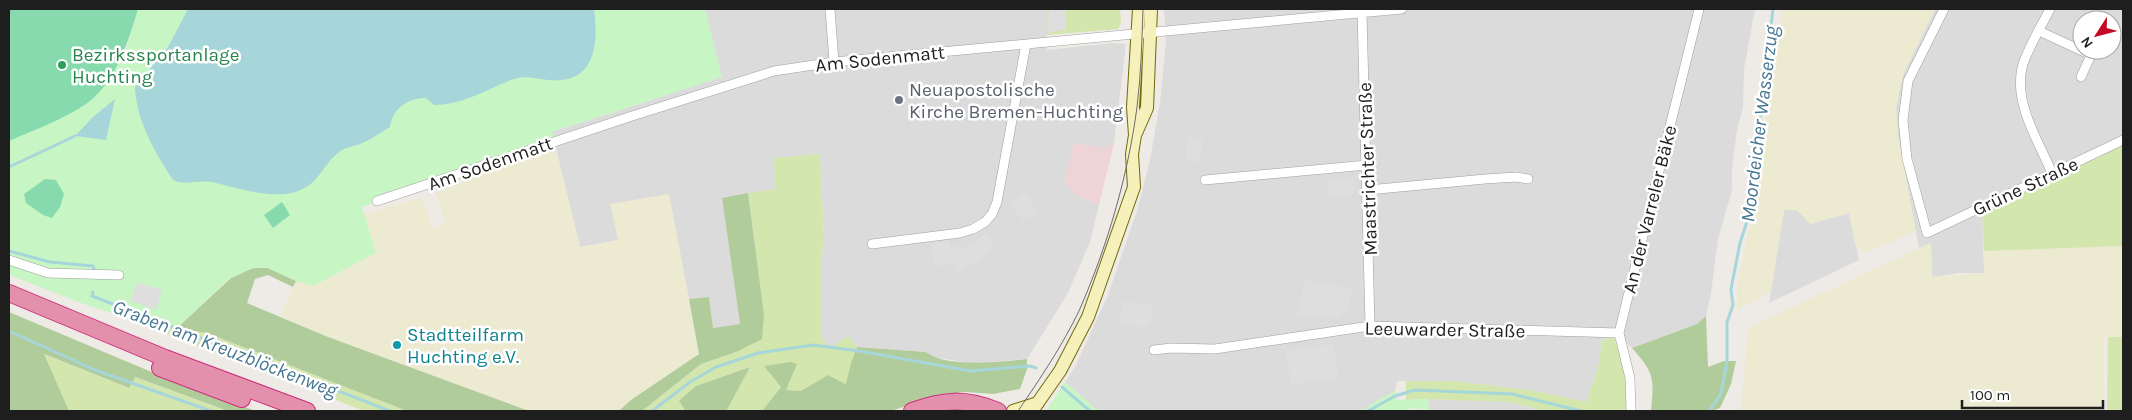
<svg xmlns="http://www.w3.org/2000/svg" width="2132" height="420" font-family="Karla,sans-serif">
	<rect width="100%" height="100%" fill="#eeeae5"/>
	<path fill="#dcdbdb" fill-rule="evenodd" d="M 705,9 L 1047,9 L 1047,50 L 1112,43 L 1126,44 L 1114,143 L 1105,149 L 1074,194 L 1099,205 L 1090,242 L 1068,293 L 1027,359 L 971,363 L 932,357 L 926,352 L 857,347 L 848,336 L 830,349 L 821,337 L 821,260 L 824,239 L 820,154 L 774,158 L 775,189 L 722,198 L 740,324 L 713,328 L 709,297 L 689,299 L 669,194 L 618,240 L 580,247 L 552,132 L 722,77 Z
		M 1164,9 L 1755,9 L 1744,69 L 1743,108 L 1737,129 L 1732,169 L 1732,190 L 1718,239 L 1711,293 L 1706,316 L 1697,324 L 1632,348 L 1627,343 L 1624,335 L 1625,328 L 1602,341 L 1598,367 L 1586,402 L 1536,391 L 1454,381 L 1397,381 L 1395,391 L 1360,411 L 1098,411 L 1065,382 L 1075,367 L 1108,295 L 1138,208 L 1150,160 L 1160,103 L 1166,42 Z
		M 1935,9 L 2123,9 L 2123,145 L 1982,211 L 1984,273 L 1959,273 L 1932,277 L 1931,243 L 1919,248 L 1898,136 L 1896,108 L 1903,75 ZM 2082,20 L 2112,20 L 2112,50 L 2082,50 Z
		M 1784,210 L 1797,210 L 1810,224 L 1849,213 L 1859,260 L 1769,303 Z
		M 1428,399 L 1509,402 L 1544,411 L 1429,410 Z"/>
	<path fill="#eed4d7" d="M 1074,143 L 1105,148 L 1114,143 L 1099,205 L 1074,194 L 1064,181 Z"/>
	<path fill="#ecead1" d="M 1783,9 L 1935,9 L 1903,75 L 1896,108 L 1898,136 L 1916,231 L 1865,253 L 1855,244 L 1849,213 L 1810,224 L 1797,210 L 1784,210 L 1771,291 L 1738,310 L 1737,288 L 1749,227 L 1757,206 L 1759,151 L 1765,130 L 1767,102 Z
		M 555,147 L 580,247 L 618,240 L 610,204 L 669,194 L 699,354 L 631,400 L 619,411 L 529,411 L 328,337 L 280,316 L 296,281 L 313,286 L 376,253 L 364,214 L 422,198 L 433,230 L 446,223 L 436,193 L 464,182 L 465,176 Z
		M 1931,243 L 1932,277 L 1984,273 L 1984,251 L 2123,246 L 2123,337 L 2104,338 L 2104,411 L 1741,411 L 1748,328 Z"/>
	<path fill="#d2e6ad" d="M 1047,9 L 1120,9 L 1121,23 L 1118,29 L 1047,35 Z
		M 2122,145 L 2123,246 L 1984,251 L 1982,212 Z
		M 820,154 L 824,239 L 821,260 L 821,337 L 830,349 L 848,336 L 857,347 L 851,363 L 847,384 L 828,375 L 801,391 L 786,390 L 765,366 L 781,387 L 762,411 L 727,410 L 750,367 L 696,386 L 685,411 L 642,411 L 701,364 L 736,352 L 764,314 L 748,193 L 775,189 L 774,158 Z
		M 130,319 L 207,333 L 407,411 L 364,411 Z
		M 1613,336 C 1624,360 1627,385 1630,411 L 1544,411 L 1509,402 L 1428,399 L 1406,400 L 1406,381 L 1454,381 L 1536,391 L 1586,402 L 1598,367 L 1602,341 Z
		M 2108,337 L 2123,337 L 2123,411 L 2107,411 Z
		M 43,354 L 128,388 L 134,377 L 228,411 L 69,411 Z"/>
	<path fill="#b1cc9b" d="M 748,193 L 764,314 L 762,339 L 736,352 L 701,364 L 642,411 L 619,411 L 631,400 L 699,354 L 689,299 L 709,297 L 713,328 L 740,324 L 722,198 Z
		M 253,268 L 268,268 L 296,281 L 293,287 L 268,275 L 255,279 L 247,303 L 328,337 L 529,411 L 407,411 L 207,333 L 177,328 L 231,278 Z
		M 9,312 L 154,373 L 256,411 L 228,411 L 135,377 L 129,388 L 44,354 L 69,411 L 9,411 Z
		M 1706,316 L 1708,367 L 1724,361 L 1736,361 L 1731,384 L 1720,408 L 1711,411 L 1651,411 C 1654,378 1655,374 1632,348 L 1697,324 Z
		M 857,347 L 926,352 C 944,368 1004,362 1027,359 L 1027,369 L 1020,389 L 993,394 L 965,392 L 942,394 L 891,411 L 762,411 L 781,387 L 764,366 L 791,362 L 797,364 L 786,390 L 801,391 L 828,375 L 846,384 L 851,363 Z
		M 750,367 L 727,410 L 731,411 L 681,411 L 685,410 L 679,401 L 696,386 Z"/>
	<path fill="#c7f6c4" d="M 138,9 L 705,9 L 722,77 L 552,132 L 555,147 L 394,200 L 393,197 L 362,207 L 376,253 L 313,286 L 296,281 L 268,268 L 253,268 L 230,278 L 177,328 L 130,319 L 84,304 L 9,275 L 9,141 L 59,118 L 91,99 L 126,49 Z
		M 1065,382 L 1098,411 L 1046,411 Z
		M 1395,391 L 1397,400 L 1428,399 L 1429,410 L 1410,408 L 1409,411 L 1360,411 Z"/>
	<path fill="#86daad" d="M 9,9 L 138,9 C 129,39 117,79 91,100 C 70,117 34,130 9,141 Z
		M 45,179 L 56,180 L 64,194 L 60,207 L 52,218 L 43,215 L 26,203 L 24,194 Z
		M 282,202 L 290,215 L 273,228 L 264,215 Z"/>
	<path fill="#dedede" d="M 1049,9 L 1066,9 L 1066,29 L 1048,33 Z
		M 1188,138 L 1203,140 L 1200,162 L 1185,161 Z
		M 1353,178 L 1354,194 L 1329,196 L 1328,180 Z
		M 1025,194 L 1037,211 L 1023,221 L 1011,204 Z
		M 986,234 L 995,248 L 958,274 L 951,265 L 934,266 L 931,244 L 950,242 L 950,250 L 959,244 L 962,249 Z
		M 1304,280 L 1352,288 L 1348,314 L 1340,313 L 1339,319 L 1322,316 L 1321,319 L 1298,315 Z
		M 137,282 L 162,290 L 156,310 L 130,301 Z
		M 1123,301 L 1154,306 L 1151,323 L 1148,323 L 1147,328 L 1119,323 Z
		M 1334,344 L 1339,378 L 1291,385 L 1286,351 Z"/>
	<path fill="#a7d6da" d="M 188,9 L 594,9 C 599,45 595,85 548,80 C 536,79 525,75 514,79 C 486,89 464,105 434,105 L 426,98 C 408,98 393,108 390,127 C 380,133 371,140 360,144 C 353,147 345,147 339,152 C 328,160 323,172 314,181 C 288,207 241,188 211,182 C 198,180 184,186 173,180 C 155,153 136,120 135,87 L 168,47 Z
		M 115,99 L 106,140 L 75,136 L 93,117 Z"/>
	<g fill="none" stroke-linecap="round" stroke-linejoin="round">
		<path stroke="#a7d6da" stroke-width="3" d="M 9,167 L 75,136
			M 9,251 L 50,262 L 93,266 L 94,269
			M 93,292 L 92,296 L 390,411
			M 9,331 L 95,370 L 211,411
			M 1062,387 L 1090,411
			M 652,411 L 690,382 L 716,367 L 758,353 L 813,345 L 859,351 L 971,371 L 1030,366 L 1036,368
			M 1368,411 L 1395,396 L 1415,390 L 1512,394 L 1581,411
			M 1709,411 L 1721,394 L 1727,361 L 1727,322 L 1733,305 L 1731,289 L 1740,243 L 1753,203 L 1753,153 L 1758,136 L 1773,9"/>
		<g stroke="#9f9f9f" stroke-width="10">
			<path id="street" d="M 830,9 L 834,62
				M 1944,9 L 1908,81 L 1903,120 L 1907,159 L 1927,233 L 2123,140
				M 2050,9 C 2042,25 2026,51 2022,68 C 2014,104 2038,140 2052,173
				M 1362,12 L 1370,326
				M 2039,31 L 2091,55 L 2081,77
				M 1205,180 L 1367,165
				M 1368,190 L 1485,179 L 1516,177 L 1528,179
				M 377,201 L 629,117 L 774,71 L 834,62 L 1402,9
				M 872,244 L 960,233 L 973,229 L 985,222 L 992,214 L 997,202 L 1026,44
				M 9,260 L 48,273 L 119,275
				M 1154,350 L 1171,348 L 1215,349 L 1370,326 L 1619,333
				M 1631,411 L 1630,378 L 1619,333 L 1699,9"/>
		</g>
		<g stroke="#706b0a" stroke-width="14">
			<path id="secondary" d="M 1136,133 L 1147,108 L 1151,9
				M 1013,411 L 1038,403
				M 1032,411 L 1060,371 L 1088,317 L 1134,187 L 1132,154 L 1135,135 L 1133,107 L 1139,9"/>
		</g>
		<g stroke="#d12d7e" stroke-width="18">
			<path id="highway" d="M 9,293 L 165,358 L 307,411
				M 160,368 L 242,399
				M 912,411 C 945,399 965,398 998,411"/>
		</g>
		<use href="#street" stroke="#fff" stroke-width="9"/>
		<use href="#secondary" stroke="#f6f0bb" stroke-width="12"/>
		<use href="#highway" stroke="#e290ac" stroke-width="16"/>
		<path stroke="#6c6c6c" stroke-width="1" d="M 1018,411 C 1040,379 1062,346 1079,311 C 1107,247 1128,176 1137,107 C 1141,75 1142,41 1143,9"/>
	</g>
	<circle fill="#2e9e5b" stroke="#fff" stroke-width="2" cx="62" cy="65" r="5"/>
	<circle fill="#6b7280" stroke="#fff" stroke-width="2" cx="899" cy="100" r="5"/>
	<circle fill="#0f9aa8" stroke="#fff" stroke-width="2" cx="397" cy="345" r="5"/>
	<g text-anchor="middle" stroke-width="5" stroke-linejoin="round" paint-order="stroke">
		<g font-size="19" fill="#27864d" stroke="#fff" text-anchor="start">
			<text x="72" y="61">Bezirkssportanlage<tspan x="72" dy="22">Huchting</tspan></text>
		</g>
		<g font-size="19" fill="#1e1e1e" stroke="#fff">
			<text transform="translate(880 58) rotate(-6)" y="7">Am Sodenmatt</text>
			<text transform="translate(490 163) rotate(-19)" y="7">Am Sodenmatt</text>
			<text transform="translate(1367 169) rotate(-92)" y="7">Maastrichter Straße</text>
			<text transform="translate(2025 186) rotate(-25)" y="7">Grüne Straße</text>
			<text transform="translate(1649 209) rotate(-76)" y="7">An der Varreler Bäke</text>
			<text transform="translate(1445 329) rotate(1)" y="7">Leeuwarder Straße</text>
		</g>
		<g font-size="19" fill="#5b616d" stroke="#fff" text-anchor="start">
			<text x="909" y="96">Neuapostolische<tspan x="909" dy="22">Kirche Bremen-Huchting</tspan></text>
		</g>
		<g font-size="19" fill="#0d838f" stroke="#fff" text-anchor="start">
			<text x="407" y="341">Stadtteilfarm<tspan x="407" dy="22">Huchting e.V.</tspan></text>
		</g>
		<g font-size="20" font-style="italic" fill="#467792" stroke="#fff">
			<text transform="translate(1759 124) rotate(-83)" y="7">Moordeicher Wasserzug</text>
			<text transform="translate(225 348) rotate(21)" y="7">Graben am Kreuzblöckenweg</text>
		</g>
	</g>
	<rect width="2132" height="420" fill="none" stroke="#1e1e1e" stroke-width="20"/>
	<g transform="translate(2097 35) rotate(234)"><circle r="24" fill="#ffffff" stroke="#a5a5a5"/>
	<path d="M0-4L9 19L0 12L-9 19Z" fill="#c20a26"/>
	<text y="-8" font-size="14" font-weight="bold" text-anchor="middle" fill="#1e1e1e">N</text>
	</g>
	<path d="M1962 400v8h141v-8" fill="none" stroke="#1e1e1e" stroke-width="2.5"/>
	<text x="1970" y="400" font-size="15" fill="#1e1e1e" stroke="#ffffff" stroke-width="4" paint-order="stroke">100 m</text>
</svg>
